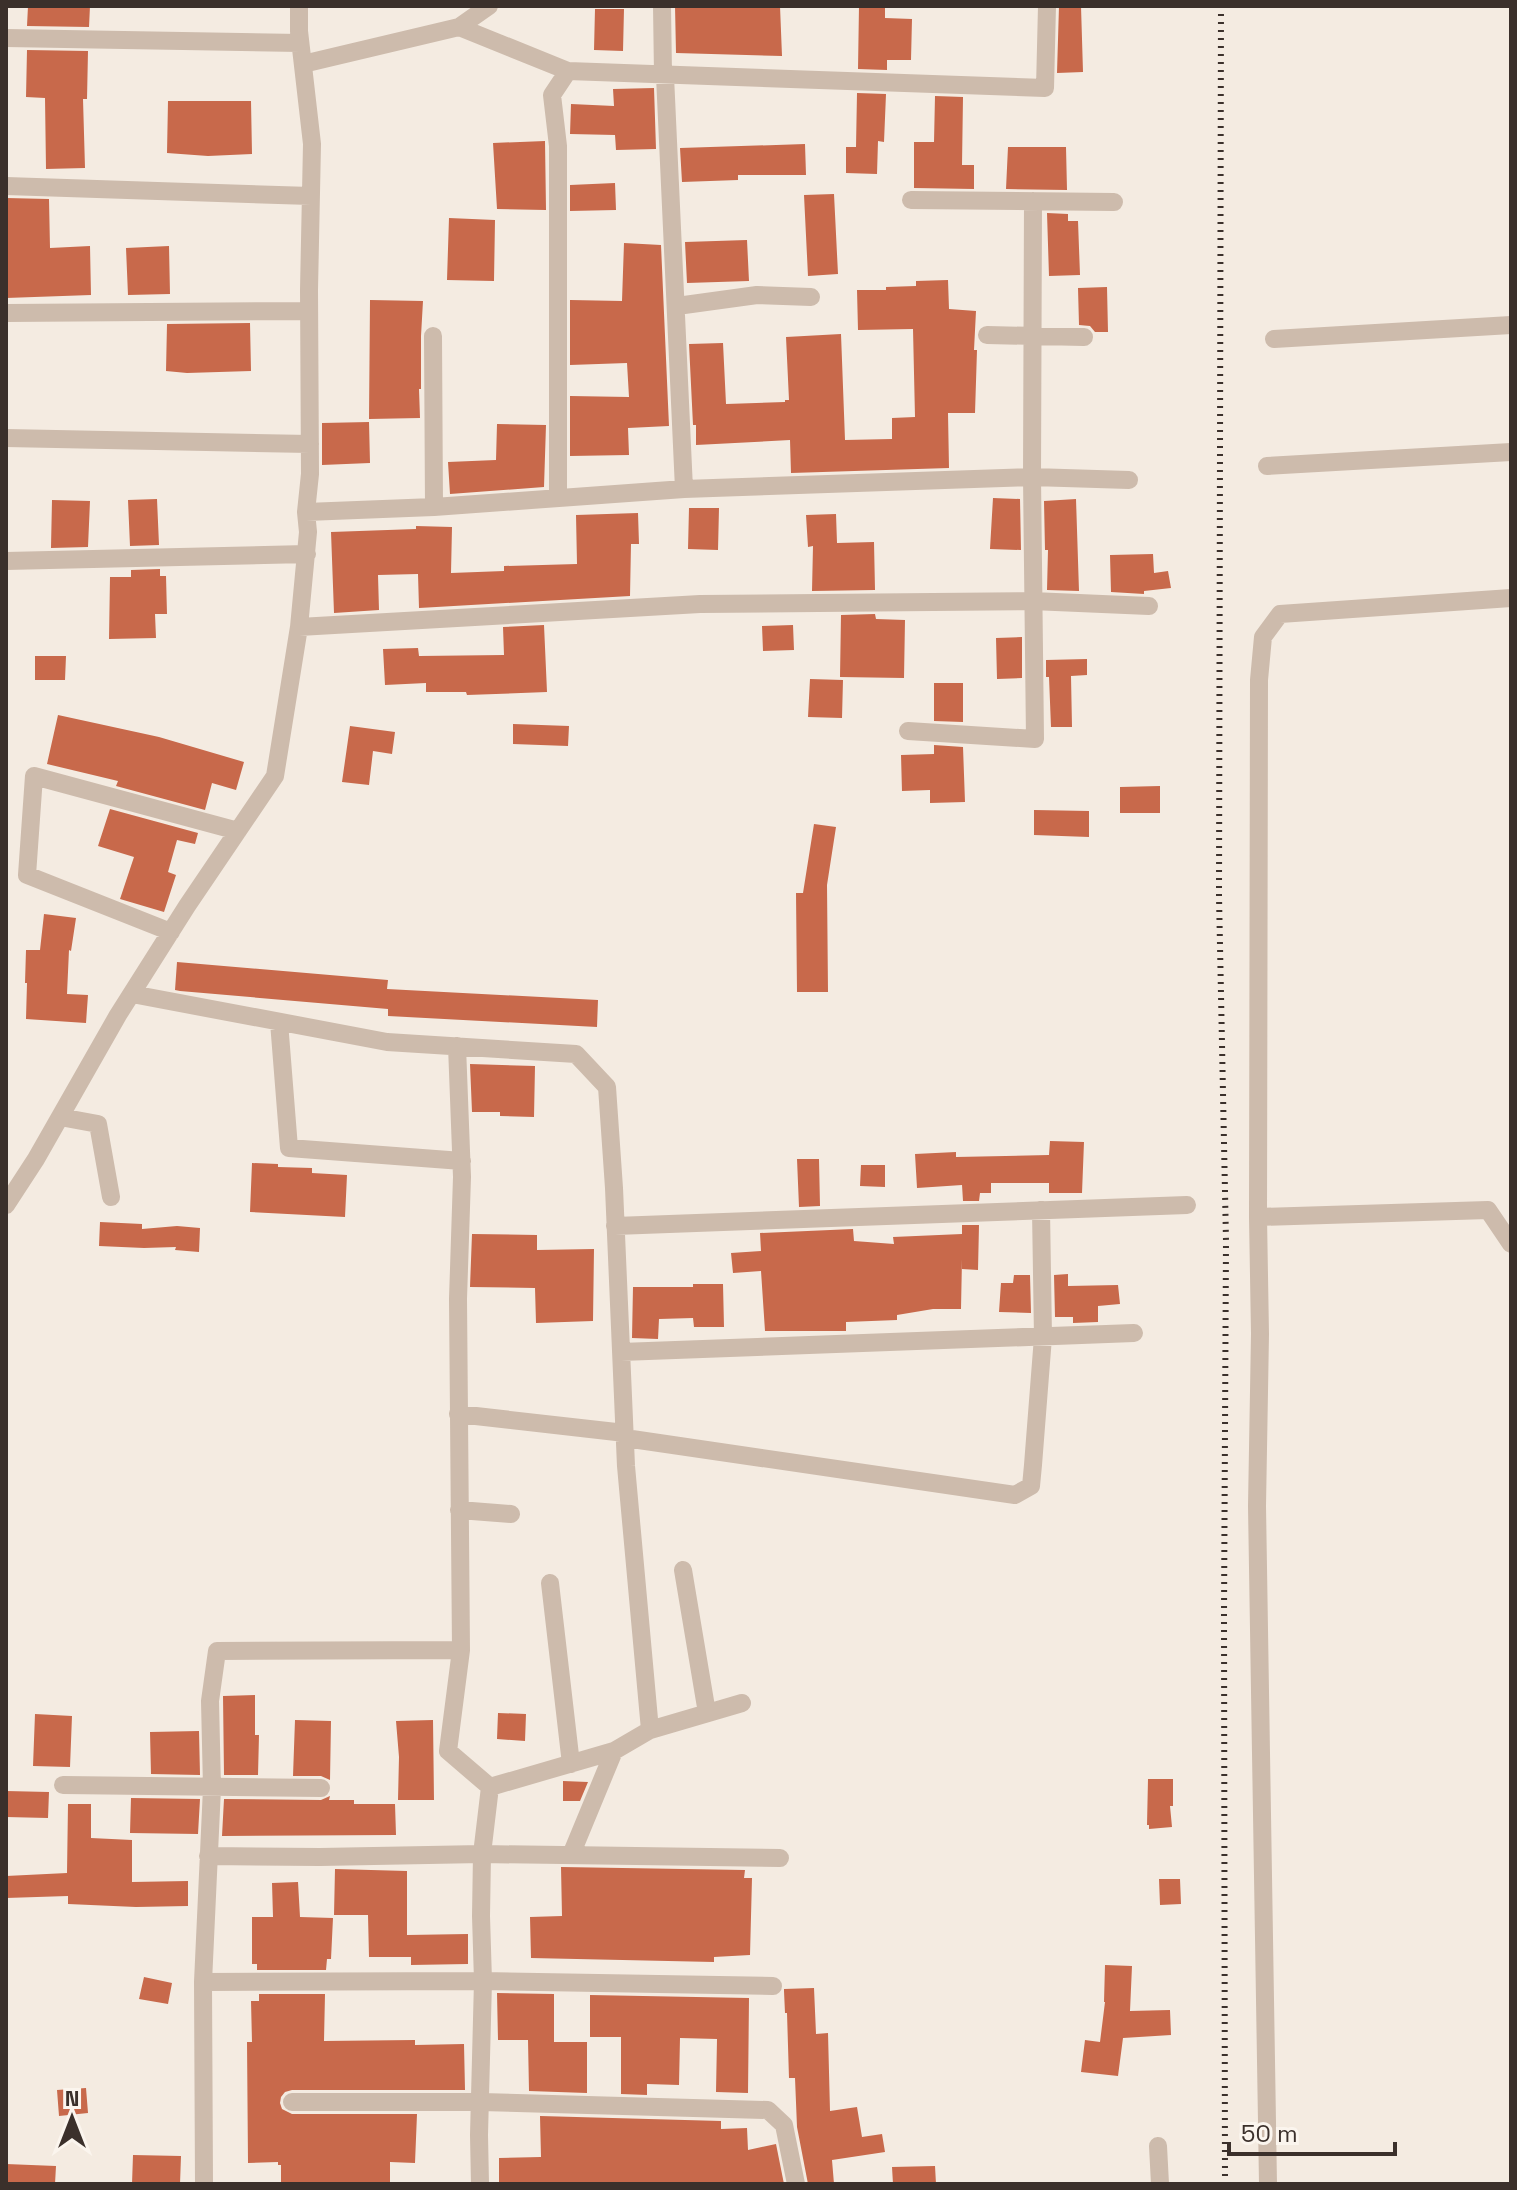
<svg xmlns="http://www.w3.org/2000/svg" width="1517" height="2190" font-family="'Space Grotesk',sans-serif">
	<rect width="100%" height="100%" fill="#f4ebe1"/>
	<path fill="#c8694b" d="M 28,6 L 90,6 L 89,27 L 27,26 Z
		M 675,6 L 780,6 L 782,56 L 676,53 Z
		M 859,6 L 885,6 L 885,18 L 912,19 L 911,60 L 887,60 L 887,70 L 858,69 Z
		M 1059,6 L 1081,6 L 1083,72 L 1057,73 Z
		M 595,9 L 624,9 L 623,51 L 594,50 Z
		M 27,50 L 88,51 L 87,99 L 83,99 L 85,168 L 46,169 L 45,98 L 26,97 Z
		M 654,88 L 656,149 L 616,150 L 615,135 L 570,134 L 571,104 L 614,106 L 613,89 Z
		M 857,93 L 886,94 L 884,142 L 878,141 L 877,174 L 846,173 L 846,147 L 856,147 Z
		M 935,96 L 963,97 L 962,165 L 974,165 L 974,189 L 914,188 L 914,142 L 934,142 Z
		M 168,101 L 251,101 L 252,154 L 208,156 L 167,153 Z
		M 545,141 L 546,210 L 497,209 L 493,143 Z
		M 805,144 L 806,175 L 738,175 L 738,180 L 682,182 L 680,148 Z
		M 1008,147 L 1066,147 L 1067,190 L 1006,189 Z
		M 615,183 L 616,210 L 570,211 L 570,185 Z
		M 834,194 L 838,274 L 808,276 L 804,195 Z
		M 6,198 L 49,199 L 50,248 L 90,246 L 91,295 L 6,298 Z
		M 1047,213 L 1068,214 L 1068,221 L 1078,221 L 1080,275 L 1049,276 Z
		M 449,218 L 495,220 L 494,281 L 447,280 Z
		M 747,240 L 749,281 L 687,283 L 685,242 Z
		M 624,243 L 661,245 L 669,426 L 628,428 L 629,455 L 570,456 L 570,396 L 629,397 L 627,363 L 570,365 L 570,300 L 622,301 Z
		M 169,246 L 170,294 L 128,295 L 126,248 Z
		M 948,280 L 949,309 L 976,311 L 974,350 L 977,350 L 975,413 L 948,413 L 949,468 L 791,473 L 790,440 L 696,445 L 696,425 L 693,425 L 689,344 L 723,343 L 726,404 L 785,402 L 785,400 L 789,400 L 786,337 L 841,334 L 845,440 L 892,439 L 892,418 L 915,417 L 913,329 L 858,330 L 857,290 L 886,290 L 886,287 L 916,286 L 916,281 Z
		M 1107,287 L 1108,332 L 1095,332 L 1090,326 L 1079,325 L 1078,288 Z
		M 370,300 L 423,301 L 421,336 L 421,389 L 419,389 L 420,418 L 369,419 Z
		M 250,323 L 251,371 L 187,373 L 166,371 L 167,324 Z
		M 369,422 L 370,463 L 322,465 L 322,423 Z
		M 497,424 L 546,425 L 544,487 L 450,494 L 448,462 L 496,460 Z
		M 993,498 L 1020,499 L 1021,550 L 990,549 Z
		M 157,499 L 159,545 L 130,546 L 128,500 Z
		M 1076,499 L 1079,591 L 1047,590 L 1048,550 L 1045,550 L 1044,501 Z
		M 52,500 L 90,501 L 88,547 L 51,548 Z
		M 689,508 L 719,508 L 718,550 L 688,549 Z
		M 638,513 L 639,544 L 631,544 L 630,596 L 419,608 L 418,574 L 378,575 L 379,610 L 334,613 L 331,532 L 416,529 L 416,526 L 452,527 L 451,573 L 504,571 L 504,566 L 577,564 L 576,515 Z
		M 836,514 L 837,543 L 874,542 L 875,590 L 812,591 L 813,546 L 808,547 L 806,515 Z
		M 1153,554 L 1154,573 L 1168,571 L 1171,588 L 1144,591 L 1144,594 L 1111,592 L 1110,555 Z
		M 160,569 L 160,576 L 166,576 L 167,614 L 155,614 L 156,638 L 109,639 L 110,577 L 131,577 L 131,570 Z
		M 875,614 L 876,619 L 905,620 L 904,678 L 840,677 L 841,615 Z
		M 544,625 L 547,692 L 467,695 L 466,692 L 426,692 L 426,683 L 385,685 L 383,649 L 418,648 L 419,656 L 504,655 L 503,627 Z
		M 793,625 L 794,650 L 763,651 L 762,626 Z
		M 1022,637 L 1022,678 L 997,679 L 996,638 Z
		M 35,656 L 66,656 L 65,680 L 35,680 Z
		M 1087,659 L 1087,675 L 1071,676 L 1072,727 L 1051,727 L 1049,677 L 1046,677 L 1046,660 Z
		M 810,679 L 843,680 L 842,718 L 808,717 Z
		M 934,683 L 963,683 L 963,722 L 934,721 Z
		M 58,715 L 159,737 L 244,762 L 236,790 L 212,783 L 205,810 L 116,786 L 118,781 L 47,764 Z
		M 513,724 L 569,726 L 568,746 L 513,744 Z
		M 350,726 L 395,732 L 392,754 L 373,751 L 369,785 L 342,782 Z
		M 934,745 L 963,747 L 965,802 L 930,803 L 930,790 L 902,791 L 901,755 L 934,754 Z
		M 1160,786 L 1160,813 L 1120,813 L 1120,787 Z
		M 110,809 L 198,833 L 195,844 L 177,840 L 168,872 L 176,875 L 164,912 L 120,899 L 134,857 L 98,846 Z
		M 1034,810 L 1089,811 L 1089,837 L 1034,835 Z
		M 814,824 L 836,827 L 827,885 L 828,992 L 797,992 L 796,893 L 803,893 Z
		M 44,914 L 76,918 L 71,951 L 69,950 L 67,994 L 88,995 L 86,1023 L 26,1019 L 27,983 L 25,983 L 26,950 L 40,950 Z
		M 177,962 L 388,980 L 387,989 L 598,1000 L 597,1027 L 388,1016 L 388,1009 L 180,991 L 175,990 Z
		M 470,1064 L 535,1066 L 534,1117 L 500,1116 L 500,1112 L 472,1112 Z
		M 1050,1141 L 1084,1142 L 1082,1193 L 1049,1193 L 1049,1183 L 991,1183 L 991,1193 L 980,1193 L 979,1201 L 963,1201 L 962,1185 L 917,1188 L 915,1154 L 956,1152 L 956,1157 L 1049,1155 Z
		M 797,1159 L 819,1159 L 820,1206 L 799,1207 Z
		M 252,1163 L 278,1164 L 278,1167 L 312,1168 L 312,1173 L 347,1175 L 345,1217 L 250,1212 Z
		M 861,1165 L 885,1165 L 885,1187 L 860,1186 Z
		M 100,1222 L 142,1224 L 142,1229 L 177,1226 L 200,1228 L 199,1252 L 175,1250 L 176,1247 L 144,1248 L 99,1246 Z
		M 962,1225 L 979,1225 L 978,1270 L 962,1269 L 962,1259 L 961,1309 L 933,1309 L 897,1315 L 897,1320 L 846,1322 L 846,1331 L 765,1331 L 761,1271 L 733,1273 L 731,1253 L 761,1251 L 760,1233 L 853,1229 L 854,1241 L 894,1244 L 893,1237 L 962,1234 Z
		M 472,1234 L 537,1235 L 537,1250 L 594,1249 L 593,1321 L 536,1323 L 535,1288 L 470,1287 Z
		M 1068,1274 L 1068,1286 L 1118,1285 L 1120,1304 L 1098,1306 L 1098,1322 L 1073,1323 L 1073,1317 L 1055,1317 L 1054,1275 Z
		M 1014,1275 L 1030,1275 L 1031,1313 L 999,1312 L 1001,1283 L 1013,1283 Z
		M 693,1284 L 723,1284 L 724,1327 L 694,1327 L 693,1318 L 659,1319 L 658,1339 L 632,1338 L 633,1287 L 693,1287 Z
		M 255,1695 L 255,1735 L 259,1735 L 258,1775 L 224,1775 L 223,1696 Z
		M 498,1713 L 526,1714 L 525,1741 L 497,1739 Z
		M 35,1714 L 72,1716 L 70,1767 L 33,1766 Z
		M 295,1720 L 331,1721 L 330,1780 L 321,1776 L 293,1776 Z
		M 433,1720 L 434,1800 L 398,1800 L 399,1757 L 396,1721 Z
		M 199,1731 L 200,1775 L 151,1774 L 150,1732 Z
		M 1148,1779 L 1173,1779 L 1173,1806 L 1170,1806 L 1172,1827 L 1149,1829 L 1149,1825 L 1147,1825 Z
		M 563,1781 L 588,1782 L 580,1801 L 563,1801 Z
		M 6,1791 L 49,1792 L 48,1818 L 6,1817 Z
		M 330,1796 L 329,1800 L 354,1800 L 354,1804 L 395,1804 L 396,1835 L 222,1836 L 224,1799 L 321,1800 Z
		M 131,1798 L 200,1799 L 198,1834 L 130,1833 Z
		M 68,1804 L 91,1804 L 91,1838 L 132,1840 L 132,1882 L 188,1881 L 188,1906 L 136,1907 L 68,1904 L 68,1896 L 6,1898 L 6,1876 L 67,1873 Z
		M 561,1867 L 745,1870 L 744,1878 L 752,1878 L 750,1955 L 714,1957 L 714,1962 L 531,1958 L 530,1917 L 562,1916 Z
		M 335,1869 L 407,1871 L 407,1935 L 468,1934 L 468,1964 L 411,1965 L 411,1957 L 369,1957 L 368,1915 L 334,1915 Z
		M 1159,1879 L 1180,1879 L 1181,1904 L 1160,1905 Z
		M 298,1882 L 300,1917 L 333,1918 L 331,1959 L 327,1959 L 326,1970 L 257,1970 L 257,1964 L 252,1964 L 252,1917 L 273,1917 L 272,1883 Z
		M 1105,1965 L 1132,1966 L 1130,2011 L 1170,2010 L 1171,2035 L 1123,2038 L 1118,2076 L 1081,2072 L 1085,2040 L 1100,2042 L 1105,2002 L 1104,2002 Z
		M 144,1977 L 172,1983 L 168,2004 L 139,1999 Z
		M 814,1988 L 816,2034 L 828,2033 L 830,2111 L 857,2107 L 862,2137 L 882,2134 L 885,2152 L 832,2160 L 834,2184 L 808,2184 L 797,2127 L 795,2078 L 789,2078 L 787,2013 L 785,2013 L 784,1991 L 784,1989 Z
		M 497,1993 L 554,1994 L 554,2042 L 587,2042 L 587,2093 L 529,2091 L 528,2040 L 498,2040 Z
		M 259,1994 L 325,1994 L 324,2041 L 415,2040 L 415,2045 L 464,2044 L 465,2090 L 292,2090 L 285,2092 L 281,2097 L 280,2103 L 282,2109 L 292,2114 L 417,2114 L 415,2163 L 390,2162 L 390,2184 L 281,2184 L 281,2165 L 278,2165 L 278,2162 L 248,2163 L 247,2042 L 252,2042 L 251,2001 L 259,2001 Z
		M 590,1995 L 749,1998 L 748,2093 L 716,2092 L 717,2039 L 680,2038 L 679,2085 L 647,2084 L 647,2095 L 621,2094 L 621,2037 L 590,2037 Z
		M 86,2088 L 88,2113 L 59,2116 L 57,2090 Z
		M 540,2116 L 721,2121 L 721,2129 L 747,2128 L 748,2150 L 776,2144 L 784,2184 L 499,2184 L 499,2158 L 541,2157 Z
		M 133,2155 L 181,2156 L 180,2184 L 132,2184 Z
		M 6,2164 L 56,2166 L 55,2184 L 6,2184 Z
		M 935,2166 L 936,2184 L 893,2184 L 892,2167 Z"/>
	<g fill="none" stroke-linecap="round" stroke-linejoin="round">
		<path stroke="#cdbbac" stroke-width="18" d="M 662,6 L 663,74 L 665,76 L 684,489
			M 459,27 L 568,71 L 1045,88 L 1047,6
			M 6,38 L 300,43
			M 303,64 L 459,27 L 489,6
			M 6,186 L 311,196
			M 911,200 L 1114,202
			M 677,306 L 757,295 L 811,297
			M 6,313 L 309,311
			M 987,335 L 1084,337
			M 433,336 L 434,507
			M 1274,339 L 1511,325
			M 6,438 L 310,444
			M 1267,466 L 1511,452
			M 558,498 L 558,146 L 552,95 L 568,71
			M 306,512 L 434,507 L 684,489 L 1032,477 L 1129,480
			M 6,561 L 307,554
			M 1511,598 L 1280,614 L 1263,637 L 1259,680 L 1258,1217 L 1488,1210 L 1511,1244
			M 299,627 L 700,604 L 1032,601 L 1149,606
			M 908,731 L 1035,739 L 1032,477 L 1033,201
			M 171,932 L 27,875 L 34,776 L 238,831
			M 132,994 L 387,1042 L 576,1054 L 607,1087 L 614,1188 L 626,1466 L 650,1730 L 614,1751 L 490,1787 L 482,1854 L 481,1916 L 483,1981 L 479,2135 L 480,2184
			M 279,1022 L 289,1148 L 462,1161
			M 60,1117 L 98,1124 L 111,1197
			M 6,1205 L 36,1159 L 118,1015 L 187,906 L 275,776 L 299,627 L 308,532 L 306,512 L 310,474 L 309,290 L 312,144 L 299,31 L 299,6
			M 1258,1217 L 1260,1334 L 1257,1506 L 1268,2184
			M 615,1226 L 1187,1205
			M 621,1352 L 1134,1333
			M 458,1414 L 625,1433
			M 625,1438 L 1015,1495 L 1031,1486 L 1033,1465 L 1043,1337 L 1041,1210
			M 459,1510 L 511,1514
			M 683,1570 L 707,1713
			M 550,1583 L 571,1764
			M 461,1650 L 448,1751 L 490,1787
			M 650,1730 L 742,1703
			M 63,1785 L 321,1788
			M 571,1855 L 614,1751
			M 208,1856 L 320,1857 L 482,1854 L 780,1858
			M 203,1982 L 483,1981 L 773,1986
			M 292,2102 L 481,2102 L 768,2110 L 784,2125 L 796,2184
			M 1158,2146 L 1160,2184
			M 204,2184 L 203,1982 L 212,1788 L 210,1701 L 217,1651 L 461,1650 L 458,1299 L 462,1177 L 457,1046"/>
		<path stroke="#3b302b" stroke-width="6" stroke-dasharray="2 6" stroke-linecap="butt" d="M 1221,6 L 1219,896 L 1226,1241 L 1224,1615 L 1225,2184"/>
	</g>
	<rect width="1517" height="2190" fill="none" stroke="#3b302b" stroke-width="16"/>
	<g transform="translate(72 2118)" stroke="#fbf5ee" stroke-width="6" paint-order="stroke">
	<path d="M0-6L14 30L0 20L-14 30Z" fill="#3b302b"/>
	<text y="-12" font-size="22" font-weight="bold" text-anchor="middle" fill="#3b302b">N</text>
	</g>
	<path d="M1229 2142v12h166v-12" fill="none" stroke="#3b302b" stroke-width="4"/>
	<text x="1241" y="2142" font-size="24" fill="#3b302b" stroke="#fbf5ee" stroke-width="6" paint-order="stroke">50 m</text>
</svg>
